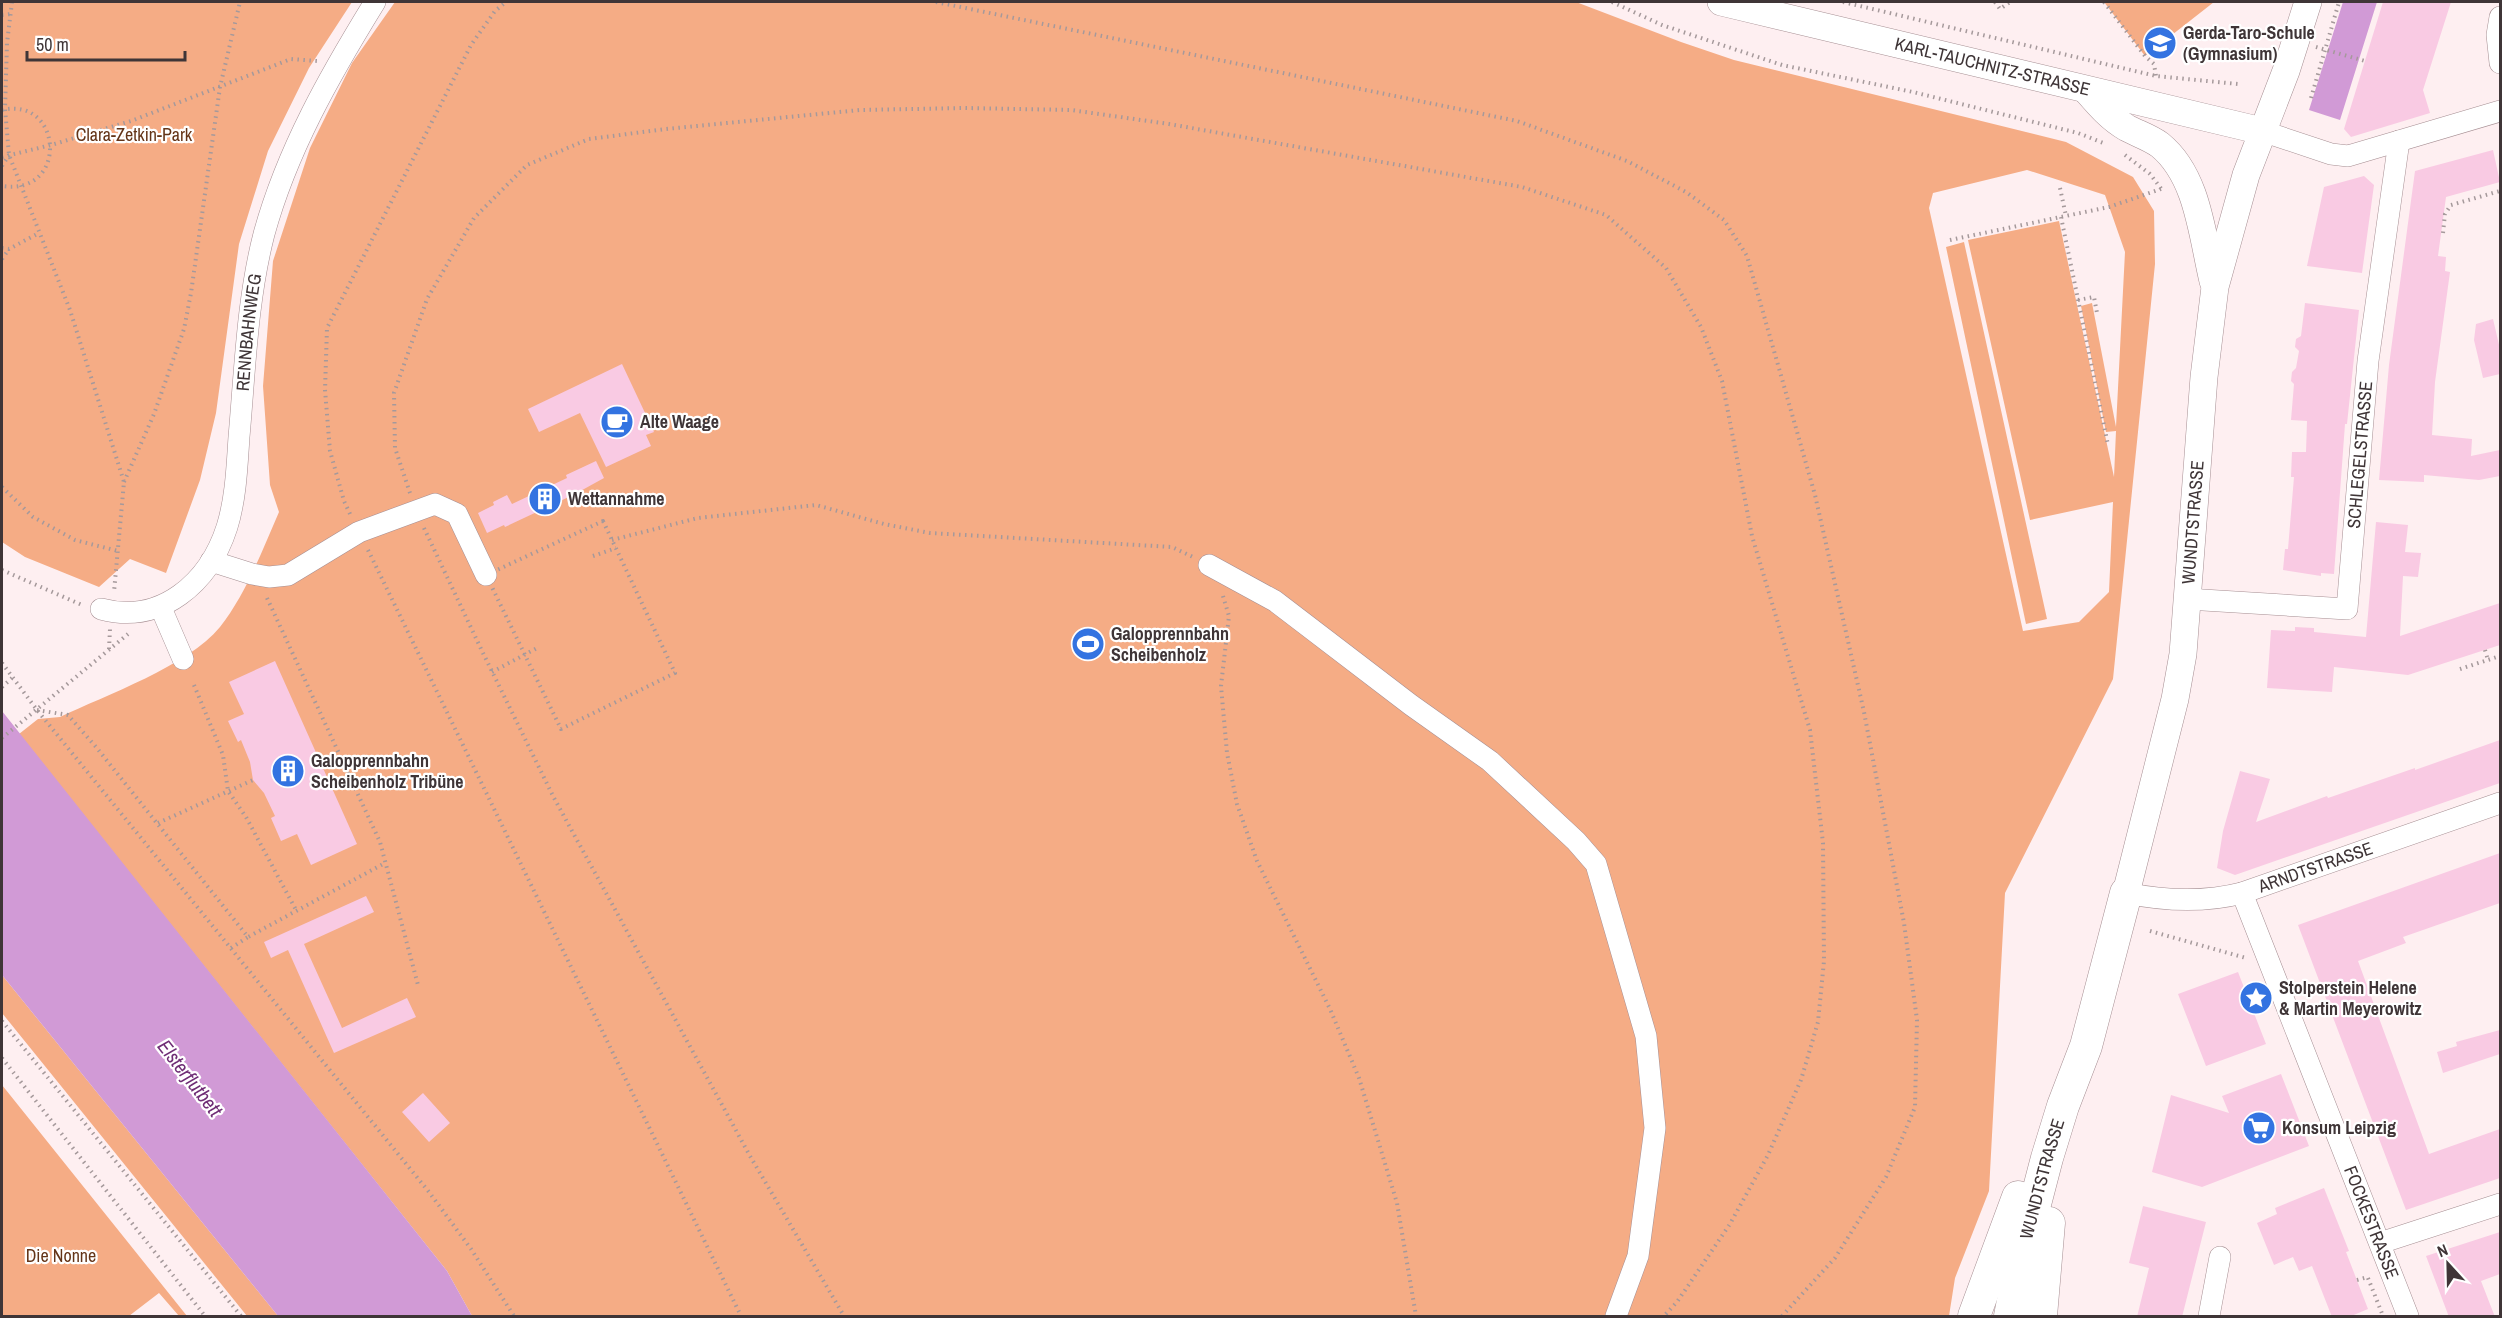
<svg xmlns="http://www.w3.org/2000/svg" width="2502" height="1318" font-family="'Archivo Narrow',sans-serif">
	<rect width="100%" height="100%" fill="#feeff1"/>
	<path fill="#f5ac85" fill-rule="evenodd" d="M 2,2 L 352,2 L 309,68 L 268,151 L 239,244 L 216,413 L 200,480 L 166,573 L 130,559 L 99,587 L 25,557 L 2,542 Z
		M 395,2 L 1576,2 L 1681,42 L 1734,60 L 2066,142 L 2133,177 L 2154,211 L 2155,264 L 2113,679 L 2005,893 L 1989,1191 L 1955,1278 L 1949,1316 L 472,1316 L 447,1271 L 19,734 L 38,719 L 60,717 C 106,695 188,666 220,627 C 246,594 262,551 279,512 L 270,485 L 263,386 L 273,261 L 310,148 L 352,63 ZM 2027,170 L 2105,195 L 2125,252 L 2116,427 L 2092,303 L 2081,306 L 2106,432 L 2116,431 L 2114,477 L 2059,221 L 1968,240 L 2030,520 L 2113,502 L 2109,592 L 2079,622 L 2023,631 L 1929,208 L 1933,193 Z
		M 2104,2 L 2214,2 L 2145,56 Z
		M 1964,242 L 2047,619 L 2026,624 L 1946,247 Z
		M 2,975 L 278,1316 L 247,1316 L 2,1013 Z
		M 2,1085 L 187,1316 L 179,1316 L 159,1293 L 129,1316 L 2,1316 Z"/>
	<path fill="#d19ad6" d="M 2343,2 L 2377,2 L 2340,120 L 2309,110 Z
		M 2,711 L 447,1271 L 472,1316 L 278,1316 L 2,975 Z"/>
	<path fill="#f9cae3" d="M 2383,2 L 2451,2 L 2423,90 L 2430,113 L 2351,137 L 2344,129 Z
		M 2493,150 L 2500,182 L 2446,197 L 2438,256 L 2446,257 L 2445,271 L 2450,272 L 2435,382 L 2432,435 L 2472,439 L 2471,456 L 2500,450 L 2500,476 L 2479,480 L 2424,475 L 2424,482 L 2379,480 L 2389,365 L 2415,171 Z
		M 2364,176 L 2374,185 L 2362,273 L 2307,266 L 2324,187 Z
		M 2305,303 L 2359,310 L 2347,424 L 2345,424 L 2334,574 L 2321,573 L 2321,576 L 2283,570 L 2285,549 L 2288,549 L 2294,477 L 2291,477 L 2292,452 L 2306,452 L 2307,421 L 2291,420 L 2294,384 L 2291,381 L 2292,372 L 2296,368 L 2299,351 L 2295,347 L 2296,339 L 2301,336 Z
		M 2493,319 L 2500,349 L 2500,374 L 2483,378 L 2474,340 L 2476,324 Z
		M 622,364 L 654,432 L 646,435 L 651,446 L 606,467 L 580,413 L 539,432 L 528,409 Z
		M 596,461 L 604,478 L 575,494 L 505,527 L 504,525 L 487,533 L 478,513 L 494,505 L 493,502 L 507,495 L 512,504 L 567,478 L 566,475 Z
		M 2376,522 L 2408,525 L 2405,552 L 2421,553 L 2418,577 L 2403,576 L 2400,636 L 2500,603 L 2500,645 L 2408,675 L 2334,667 L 2332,692 L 2267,688 L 2271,630 L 2295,631 L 2295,627 L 2314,628 L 2314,632 L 2366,637 Z
		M 275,661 L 357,844 L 311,865 L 297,834 L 281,841 L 271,818 L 275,816 L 264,793 L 253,780 L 250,762 L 241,740 L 238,742 L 228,721 L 244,714 L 229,682 Z
		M 2500,740 L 2500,783 L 2235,875 L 2217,868 L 2223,831 L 2240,771 L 2270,779 L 2256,822 L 2327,796 L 2328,798 L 2415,768 L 2415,770 Z
		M 2500,853 L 2500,903 L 2403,937 L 2406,943 L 2358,961 L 2429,1154 L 2500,1129 L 2500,1178 L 2406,1210 L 2298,925 Z
		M 366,896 L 374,912 L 304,944 L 342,1028 L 407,998 L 416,1017 L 334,1053 L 288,950 L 271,958 L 264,942 Z
		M 2238,972 L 2266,1044 L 2206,1066 L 2178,994 Z
		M 2500,1030 L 2500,1054 L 2443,1073 L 2437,1052 L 2457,1046 L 2456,1042 Z
		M 2281,1074 L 2309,1146 L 2202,1187 L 2152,1172 L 2171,1095 L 2229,1113 L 2222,1096 Z
		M 423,1093 L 450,1123 L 429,1142 L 402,1112 Z
		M 2324,1188 L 2349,1251 L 2346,1252 L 2368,1309 L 2349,1317 L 2332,1317 L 2312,1266 L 2299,1271 L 2293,1257 L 2274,1265 L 2257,1223 L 2277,1214 L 2275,1208 Z
		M 2143,1206 L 2206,1222 L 2182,1317 L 2137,1317 L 2149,1268 L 2129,1263 Z
		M 2500,1232 L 2500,1274 L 2481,1281 L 2495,1317 L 2449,1317 L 2426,1256 Z"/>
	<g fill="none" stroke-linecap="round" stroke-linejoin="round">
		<g stroke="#a68f93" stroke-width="22">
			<g id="minor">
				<path d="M 2500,17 L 2497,35 L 2500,63"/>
				<path d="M 2262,131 L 2331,154 L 2348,156 L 2500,111"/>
				<path d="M 211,561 L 252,574 L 269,577 L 288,575 L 359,532 L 435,504 L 457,514 L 486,575"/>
				<path d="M 1209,565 L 1275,601 L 1411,705 L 1490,761 L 1576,841 L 1596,864 L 1646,1036 L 1655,1128 L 1638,1256 L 1616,1316"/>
				<path id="s1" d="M 2187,599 L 2347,609 L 2368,361 L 2399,141"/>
				<path d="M 161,608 L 183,659"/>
				<path id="s2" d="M 101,609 C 161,625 209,583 227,527 C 236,498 237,466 239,437 C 245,370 247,300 264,234 C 287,150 330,75 375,2"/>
				<path id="s3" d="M 2126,893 C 2165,901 2203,903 2242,893 L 2500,803"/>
				<path id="s4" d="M 2242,893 L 2408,1316"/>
				<path d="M 2380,1243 L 2500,1204"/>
				<path d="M 2209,1316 L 2220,1257"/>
			</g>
		</g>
		<g stroke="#a68f93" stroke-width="28">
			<g id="major">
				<path id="s5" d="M 1721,2 L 2262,131"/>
				<path d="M 2086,90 C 2099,105 2110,118 2127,128 C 2138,134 2149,137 2160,145 C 2198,176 2202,235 2213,281"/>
				<path id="s6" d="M 2126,893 L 2175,699 L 2183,654 L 2204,377 L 2215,287 L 2246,175 L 2286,71 L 2308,2"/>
			</g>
		</g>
		<g stroke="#a68f93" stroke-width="33">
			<g id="highway">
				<path d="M 1974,1316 L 2018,1197"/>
				<path id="s7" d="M 2010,1316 L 2023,1250 L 2047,1158 L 2063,1106 L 2086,1046 L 2126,893"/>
				<path d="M 2041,1316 L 2049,1223"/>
			</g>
		</g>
		<path stroke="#a5999b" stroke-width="4" stroke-dasharray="1.5 4.5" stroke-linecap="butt" d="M 12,2 L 7,43 L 5,109 L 9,155 L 70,310 L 124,482 L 114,592
			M 936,2 L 1517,121 L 1627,161 L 1686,192 L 1724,220 L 1747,256 L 1815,495 L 1864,712 L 1904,923 L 1917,1020 L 1915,1107 L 1886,1177 L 1835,1258 L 1782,1316
			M 1612,2 L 1662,25 L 1782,65 L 1913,92 L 2078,133 L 2106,144
			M 1843,2 L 2156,76 L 2238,84
			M 1995,2 L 2000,9 L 2010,2
			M 2104,2 L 2145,56 L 2154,64 L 2156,76
			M 2,15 L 11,14
			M 2316,47 L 2365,61
			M 2311,98 L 2339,2
			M 2,110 C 63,96 69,196 2,186
			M 2125,155 L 2150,174 L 2163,191
			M 2,157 L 51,145 L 131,121 L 291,59 L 317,61
			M 2,166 L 9,155
			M 2060,188 L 2066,216
			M 2061,217 L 2108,445
			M 2443,233 L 2445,214 L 2451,205 L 2500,191
			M 1950,240 L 2109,207 L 2161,189
			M 2,248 L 9,249 L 39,233
			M 2,259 L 9,249
			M 2078,300 L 2094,297 L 2097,313
			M 124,482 L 154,414 L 184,329 L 191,293 L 220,87 L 240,2
			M 2,487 L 33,517 L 75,540 L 118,551
			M 410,493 L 395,448 L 394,393 L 427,299 L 474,218 L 527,165 L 589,139 L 666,129 L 860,110 L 965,108 L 1071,110 L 1169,124 L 1522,187 L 1606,215 L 1666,268 L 1701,327 L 1722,381 L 1752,536 L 1810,730 L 1823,843 L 1824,961 L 1818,1022 L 1801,1080 L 1768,1155 L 1730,1224 L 1677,1302 L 1664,1316
			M 350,514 L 344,501 L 330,451 L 325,390 L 327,328 L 471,45 L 495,11 L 506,2
			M 603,521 L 675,673 L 561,729 L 486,575 Z
			M 424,528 L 482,651 L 554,798 L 750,1156 L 844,1316
			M 612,540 L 698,518 L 816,505 L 884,524 L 930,533 L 1172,547 L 1193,557
			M 368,550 L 741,1316
			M 593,556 L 616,548
			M 2,570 L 82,605
			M 1223,596 L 1229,616 L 1221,686 L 1227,753 L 1237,804 L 1257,861 L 1330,1009 L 1359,1078 L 1397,1203 L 1416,1316
			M 267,598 L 380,842 L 418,985
			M 109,649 L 110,629
			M 2485,650 L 2488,660
			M 2,663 L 37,710 L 429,1192 L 471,1249 L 514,1316
			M 2460,669 L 2500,656
			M 492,672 L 539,647
			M 194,685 L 223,755 L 228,791 L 246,817 L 296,910
			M 2,687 L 12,678
			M 37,710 L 68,715 L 96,747 L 248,937 L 385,863
			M 2,738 L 128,634
			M 158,823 L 253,780
			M 2150,931 L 2246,958
			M 231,948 L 248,937
			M 2,1021 L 241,1316
			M 2,1058 L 205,1316
			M 2368,1278 L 2383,1316
			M 2357,1280 L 2368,1277"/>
		<use href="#minor" stroke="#fff" stroke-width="21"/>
		<use href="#major" stroke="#fff" stroke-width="27"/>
		<use href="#highway" stroke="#fff" stroke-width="32"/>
	</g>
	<defs>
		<g id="school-disc" transform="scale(1.725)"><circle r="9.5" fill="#3373e1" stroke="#fff"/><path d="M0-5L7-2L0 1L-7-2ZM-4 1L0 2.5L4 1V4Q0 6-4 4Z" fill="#fff"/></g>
		<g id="cafe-disc" transform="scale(1.725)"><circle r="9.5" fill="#3373e1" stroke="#fff"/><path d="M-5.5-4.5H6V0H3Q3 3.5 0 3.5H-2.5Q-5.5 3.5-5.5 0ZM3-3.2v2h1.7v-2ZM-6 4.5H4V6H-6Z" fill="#fff"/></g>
		<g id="building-disc" transform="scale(1.725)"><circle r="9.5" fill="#3373e1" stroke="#fff"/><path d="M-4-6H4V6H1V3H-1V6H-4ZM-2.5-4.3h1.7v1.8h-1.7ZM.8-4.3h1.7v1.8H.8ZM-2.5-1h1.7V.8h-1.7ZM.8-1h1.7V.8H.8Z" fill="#fff"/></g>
		<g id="stadium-disc" transform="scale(1.725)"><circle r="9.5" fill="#3373e1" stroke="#fff"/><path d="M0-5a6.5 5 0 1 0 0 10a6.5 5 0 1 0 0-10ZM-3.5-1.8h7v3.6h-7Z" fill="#fff"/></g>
		<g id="sight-disc" transform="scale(1.725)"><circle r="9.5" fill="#3373e1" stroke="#fff"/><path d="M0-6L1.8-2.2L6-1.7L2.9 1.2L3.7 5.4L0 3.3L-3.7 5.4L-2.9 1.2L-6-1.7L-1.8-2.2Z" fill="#fff"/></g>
		<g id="supermarket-disc" transform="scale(1.725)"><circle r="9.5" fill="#3373e1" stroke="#fff"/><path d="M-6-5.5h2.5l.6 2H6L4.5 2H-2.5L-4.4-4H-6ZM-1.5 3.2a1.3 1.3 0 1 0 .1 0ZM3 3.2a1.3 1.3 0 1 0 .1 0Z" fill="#fff"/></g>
	</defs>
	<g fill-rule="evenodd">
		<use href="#school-disc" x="2160" y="43"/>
		<use href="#cafe-disc" x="617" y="422"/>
		<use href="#building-disc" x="545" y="499"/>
		<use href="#stadium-disc" x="1088" y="644"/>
		<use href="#building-disc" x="288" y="771"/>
		<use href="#sight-disc" x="2256" y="998"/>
		<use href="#supermarket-disc" x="2259" y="1128"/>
	</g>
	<g text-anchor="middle" stroke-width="4.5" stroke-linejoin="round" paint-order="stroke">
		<g font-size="18" font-weight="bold" fill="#3f3537" stroke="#fff" text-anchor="start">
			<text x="2183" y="39">Gerda-Taro-Schule<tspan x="2183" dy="21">(Gymnasium)</tspan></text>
			<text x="640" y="428">Alte Waage</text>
			<text x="568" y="505">Wettannahme</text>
			<text x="1111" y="640">Galopprennbahn<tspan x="1111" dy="21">Scheibenholz</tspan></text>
			<text x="311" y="767">Galopprennbahn<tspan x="311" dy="21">Scheibenholz Tribüne</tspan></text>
			<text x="2279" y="994">Stolperstein Helene<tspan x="2279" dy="21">&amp; Martin Meyerowitz</tspan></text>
			<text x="2282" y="1134">Konsum Leipzig</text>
		</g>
		<g font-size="18" fill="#3f3537" stroke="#fff">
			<text dy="6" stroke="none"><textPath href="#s5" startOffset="279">KARL-TAUCHNITZ-STRASSE</textPath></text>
			<text dy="6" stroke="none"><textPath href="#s2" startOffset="363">RENNBAHNWEG</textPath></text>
			<text dy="6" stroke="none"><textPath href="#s1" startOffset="315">SCHLEGELSTRASSE</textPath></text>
			<text dy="6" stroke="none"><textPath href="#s6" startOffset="378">WUNDTSTRASSE</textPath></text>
			<text dy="6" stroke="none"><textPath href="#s3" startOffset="195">ARNDTSTRASSE</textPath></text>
			<text dy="6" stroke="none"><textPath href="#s7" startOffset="141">WUNDTSTRASSE</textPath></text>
			<text dy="6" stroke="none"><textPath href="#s4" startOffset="354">FOCKESTRASSE</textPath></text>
		</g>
		<g font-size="18" fill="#643417" stroke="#fff">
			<text x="134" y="141">Clara-Zetkin-Park</text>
			<text x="61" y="1262">Die Nonne</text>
		</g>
		<g font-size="20" font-style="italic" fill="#6f2d75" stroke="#fff">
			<text transform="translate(190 1078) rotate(52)" y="7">Elsterflutbett</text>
		</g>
	</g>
	<rect width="2502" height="1318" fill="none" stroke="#3f3537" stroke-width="6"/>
	<g transform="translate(2448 1264) rotate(338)" stroke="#ffffff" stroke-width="4.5" paint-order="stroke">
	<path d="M0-4.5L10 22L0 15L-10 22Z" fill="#3f3537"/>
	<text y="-9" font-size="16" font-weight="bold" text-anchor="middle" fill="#3f3537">N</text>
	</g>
	<path d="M27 51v9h158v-9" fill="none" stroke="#3f3537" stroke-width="3"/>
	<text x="36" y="51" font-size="18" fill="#3f3537" stroke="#ffffff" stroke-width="4.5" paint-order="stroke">50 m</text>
</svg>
